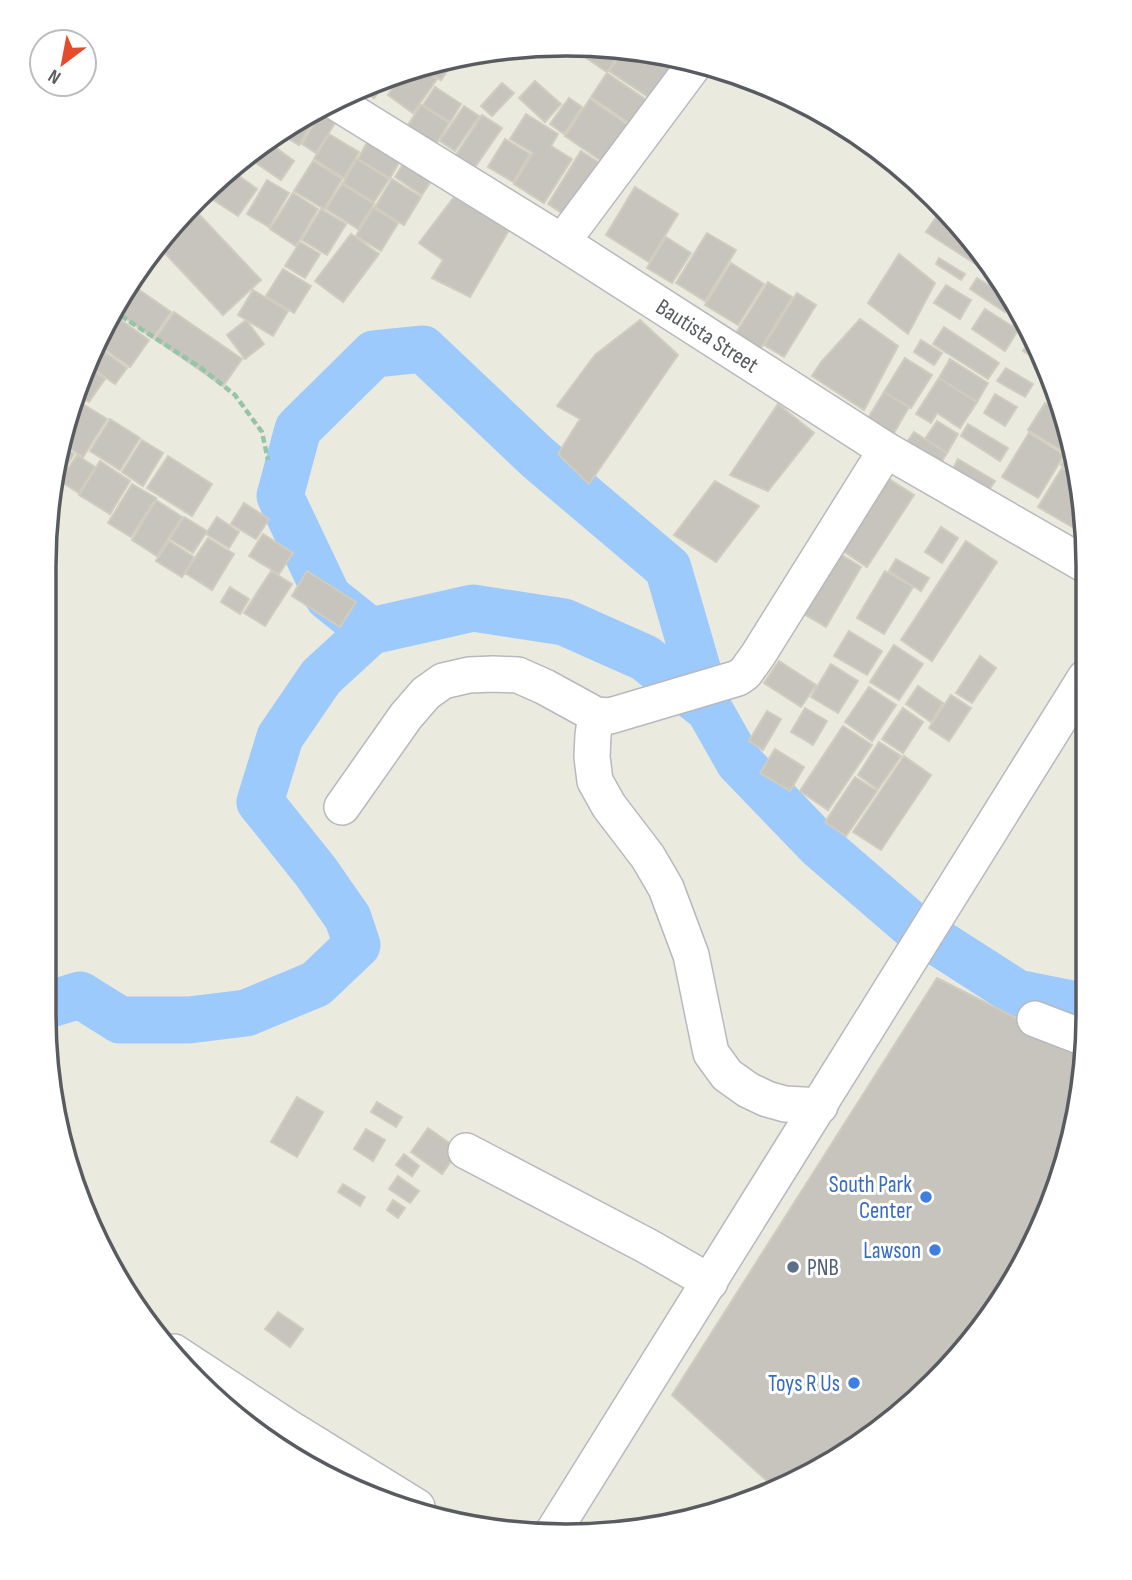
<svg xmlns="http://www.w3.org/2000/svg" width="1132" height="1580" font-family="'Sofia Sans Condensed',sans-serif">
	<rect width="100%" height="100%" fill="#ebeadf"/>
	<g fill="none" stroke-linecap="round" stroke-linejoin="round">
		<path stroke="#9dcafd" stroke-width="47" d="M 363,625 L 328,597 L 280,496 L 298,429 L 374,354 L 423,349 L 538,458 L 668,568 L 709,709
			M 44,1006 L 80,995 L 120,1020 L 189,1020 L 246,1013 L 316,984 L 357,945 L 348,918 L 316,872 L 260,802 L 280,737 L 321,677 L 371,631 L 473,608 L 564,622 L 645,658 L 709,709 L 739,762 L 820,846 L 914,927 L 1017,993 L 1087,1007"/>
	</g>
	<path fill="#c6c4bd" stroke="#d0ccbe" stroke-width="2" d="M 593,45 L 623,49 L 607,72 L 585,57 Z
		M 625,49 L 673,57 L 679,61 L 653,100 L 609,71 Z
		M 456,58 L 441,80 L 420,66 Z
		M 418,67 L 437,79 L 413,113 L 388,95 L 406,69 Z
		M 607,73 L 648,101 L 632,125 L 591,97 Z
		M 380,80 L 385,83 L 374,98 L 361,89 Z
		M 535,81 L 561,104 L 545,122 L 519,98 Z
		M 502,83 L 514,93 L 492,116 L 481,106 Z
		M 435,87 L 461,104 L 450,122 L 423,105 Z
		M 569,98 L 582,107 L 564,134 L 550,124 Z
		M 590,99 L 628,125 L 603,162 L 565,136 Z
		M 421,105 L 449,123 L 434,147 L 406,128 Z
		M 322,106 L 299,145 L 279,133 L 305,114 Z
		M 325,106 L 340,115 L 316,153 L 302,144 Z
		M 464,106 L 479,116 L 455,151 L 440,141 Z
		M 526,114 L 558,134 L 551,146 L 572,159 L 544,203 L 514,184 L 533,153 L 510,139 Z
		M 482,115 L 502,128 L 473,170 L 454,158 Z
		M 329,134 L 359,152 L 344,178 L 314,159 Z
		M 372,134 L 404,154 L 390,178 L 358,159 Z
		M 505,139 L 530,154 L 513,182 L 488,167 Z
		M 267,141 L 294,161 L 281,180 L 246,156 Z
		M 581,151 L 601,164 L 568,217 L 548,204 Z
		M 408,156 L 436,173 L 422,195 L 395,177 Z
		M 357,159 L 389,179 L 374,202 L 343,183 Z
		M 313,161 L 342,179 L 324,209 L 294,191 Z
		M 224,171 L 204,201 L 201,199 L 222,173 Z
		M 232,171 L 257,189 L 238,216 L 212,199 Z
		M 392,179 L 421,197 L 404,225 L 375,207 Z
		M 267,180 L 289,193 L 269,227 L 247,214 Z
		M 342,184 L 374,204 L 358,229 L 326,209 Z
		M 635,187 L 678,214 L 649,262 L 606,235 Z
		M 293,193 L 318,209 L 296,246 L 270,229 Z
		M 454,197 L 509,230 L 470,297 L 432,278 L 443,260 L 419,243 Z
		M 943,207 L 959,222 L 991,274 L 926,232 Z
		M 193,208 L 261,280 L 223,315 L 160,248 Z
		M 373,208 L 398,223 L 381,251 L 356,236 Z
		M 321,209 L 346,224 L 327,255 L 302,240 Z
		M 707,233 L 736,250 L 705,301 L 676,283 Z
		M 351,234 L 379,254 L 343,302 L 315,281 Z
		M 666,237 L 691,253 L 672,283 L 647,268 Z
		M 300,242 L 320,254 L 305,278 L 285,266 Z
		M 899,254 L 935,283 L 908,334 L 868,303 Z
		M 939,258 L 965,274 L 961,280 L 936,264 Z
		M 731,263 L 764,284 L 738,325 L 705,305 Z
		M 283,269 L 311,286 L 294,313 L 266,296 Z
		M 977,278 L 1005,295 L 1010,304 L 1005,312 L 970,289 Z
		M 768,282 L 792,297 L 761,348 L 736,333 Z
		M 132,285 L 171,312 L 153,338 L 114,310 Z
		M 946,285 L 971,300 L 960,319 L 934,303 Z
		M 253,290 L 288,311 L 273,336 L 238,315 Z
		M 797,293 L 816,305 L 784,357 L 764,345 Z
		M 985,309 L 1018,330 L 1005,351 L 972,329 Z
		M 174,312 L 242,359 L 223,386 L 155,339 Z
		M 111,313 L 149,340 L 130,367 L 99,345 Z
		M 1018,318 L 1029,334 L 1028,335 L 1013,326 Z
		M 860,319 L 898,346 L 864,410 L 812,376 L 821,362 Z
		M 246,320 L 264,344 L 245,359 L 227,335 Z
		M 640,320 L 678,355 L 589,484 L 558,454 L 580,419 L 557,406 L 595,355 Z
		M 944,327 L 999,363 L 988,379 L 933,344 Z
		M 1031,338 L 1048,366 L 1049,367 L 1023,351 Z
		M 921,340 L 942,353 L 934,365 L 914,352 Z
		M 98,347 L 127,368 L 115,384 L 91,367 Z
		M 905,358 L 932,375 L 911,408 L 884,392 Z
		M 950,359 L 988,383 L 977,402 L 939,378 Z
		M 1006,368 L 1033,384 L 1025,397 L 997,381 Z
		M 90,369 L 105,379 L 89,402 L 79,396 Z
		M 939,378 L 977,402 L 960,428 L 937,413 L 931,423 L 916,414 Z
		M 1052,378 L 1057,400 L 1044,391 Z
		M 884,392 L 909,407 L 891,438 L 865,423 Z
		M 995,394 L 1017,407 L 1005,426 L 984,413 Z
		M 78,401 L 107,419 L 83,457 L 62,443 Z
		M 1045,403 L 1061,412 L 1069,443 L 1064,452 L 1028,430 Z
		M 778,404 L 814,433 L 768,491 L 730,475 Z
		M 110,419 L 140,438 L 120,470 L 90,451 Z
		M 937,421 L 958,434 L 947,453 L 925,439 Z
		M 968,424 L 1008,448 L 1000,461 L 961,436 Z
		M 914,432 L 947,453 L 935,472 L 901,450 Z
		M 1029,433 L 1064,455 L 1038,498 L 1002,477 Z
		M 142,440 L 163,453 L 143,486 L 122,472 Z
		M 61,446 L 74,454 L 53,486 L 54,464 Z
		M 1071,449 L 1078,475 L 1061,465 Z
		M 77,455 L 95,467 L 79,493 L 60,481 Z
		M 168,456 L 212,484 L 192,516 L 147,488 Z
		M 958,459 L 995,481 L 985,496 L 950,474 Z
		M 100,461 L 130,481 L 110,514 L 79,495 Z
		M 1062,468 L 1079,479 L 1084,497 L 1084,513 L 1074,528 L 1038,507 Z
		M 886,477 L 914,495 L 867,567 L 840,549 Z
		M 715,481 L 759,506 L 716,562 L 674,535 Z
		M 132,484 L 156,498 L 131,537 L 108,523 Z
		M 156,500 L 182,517 L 157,556 L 132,540 Z
		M 244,503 L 269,519 L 256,539 L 231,524 Z
		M 184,517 L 207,531 L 193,553 L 170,539 Z
		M 217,517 L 239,532 L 229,548 L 206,534 Z
		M 941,527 L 958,538 L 942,563 L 925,552 Z
		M 263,534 L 293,553 L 279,574 L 249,556 Z
		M 208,538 L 234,554 L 212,590 L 185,573 Z
		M 169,541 L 194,557 L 182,577 L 156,561 Z
		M 966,541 L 997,562 L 932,661 L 901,640 Z
		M 839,553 L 861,567 L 826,627 L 802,613 Z
		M 896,559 L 929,578 L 921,591 L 889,571 Z
		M 271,571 L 292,584 L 265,626 L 244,613 Z
		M 307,571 L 356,602 L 340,627 L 292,596 Z
		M 885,571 L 913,587 L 884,634 L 857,618 Z
		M 230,587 L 249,599 L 240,614 L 221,602 Z
		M 849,631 L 882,651 L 867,675 L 834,656 Z
		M 894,645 L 923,664 L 899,700 L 870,682 Z
		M 980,656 L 996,668 L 972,703 L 956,693 Z
		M 779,661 L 816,685 L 801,707 L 764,683 Z
		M 831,664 L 858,681 L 838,713 L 811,697 Z
		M 918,686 L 943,703 L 931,722 L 906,704 Z
		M 869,687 L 896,705 L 872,741 L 845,722 Z
		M 951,695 L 971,708 L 949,741 L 929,728 Z
		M 805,708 L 827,721 L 813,745 L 791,732 Z
		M 903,708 L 923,722 L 903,753 L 882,739 Z
		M 767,711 L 781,719 L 763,750 L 749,741 Z
		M 843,726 L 872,745 L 828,810 L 800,791 Z
		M 879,742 L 901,756 L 878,789 L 858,775 Z
		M 775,749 L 804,767 L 790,791 L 760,773 Z
		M 904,756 L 931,775 L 881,850 L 853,832 Z
		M 855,777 L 877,791 L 846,836 L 825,822 Z
		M 937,978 L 1086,1053 L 1071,1149 L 1035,1245 L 981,1332 L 910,1407 L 777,1490 L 672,1395 Z
		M 297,1097 L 323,1112 L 297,1157 L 271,1142 Z
		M 377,1102 L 402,1117 L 396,1127 L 371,1112 Z
		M 428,1128 L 459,1150 L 442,1174 L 411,1152 Z
		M 366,1129 L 385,1140 L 373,1161 L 354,1149 Z
		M 404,1154 L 419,1166 L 412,1176 L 396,1165 Z
		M 398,1176 L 419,1191 L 410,1203 L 389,1189 Z
		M 343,1184 L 365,1197 L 360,1206 L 338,1192 Z
		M 393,1200 L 405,1208 L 398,1218 L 387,1210 Z
		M 278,1312 L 303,1329 L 290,1347 L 265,1329 Z"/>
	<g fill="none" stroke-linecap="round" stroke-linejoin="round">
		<g stroke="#b7b9be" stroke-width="38">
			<g id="minor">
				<path id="s1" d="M 334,101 L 562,242 L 886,450 L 1084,564"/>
				<path d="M 562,242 L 697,61"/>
				<path d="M 596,715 L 593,735 L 592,757 L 595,781 L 609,806 L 648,857 L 666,888 L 691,955 L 711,1053 L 727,1075 L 748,1090 L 767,1099 L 785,1104 L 820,1106"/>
				<path d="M 342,807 L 406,716 L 426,693 L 443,681 L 469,675 L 493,674 L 518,675 L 545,687 L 596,715 L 610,716 L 738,678 L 745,673 L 758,655 L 886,450"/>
				<path d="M 1035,1019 L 1087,1039"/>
				<path d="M 466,1151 L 647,1246 L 710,1282"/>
				<path d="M 174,1352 L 294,1431 L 417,1507"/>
				<path d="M 553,1532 L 1085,678"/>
			</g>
		</g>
		<path stroke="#95c4a7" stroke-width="4.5" stroke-dasharray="7 3.5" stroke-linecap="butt" d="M 112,310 L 201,368 L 235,395 L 262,432 L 268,460"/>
		<use href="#minor" stroke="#fff" stroke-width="35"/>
	</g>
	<g fill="#3f7fe0" stroke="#fff" stroke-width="2.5">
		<circle cx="926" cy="1197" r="7"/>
		<circle cx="935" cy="1250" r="7"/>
		<circle cx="854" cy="1383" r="7"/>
	</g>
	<circle fill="#5c6f8a" stroke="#fff" stroke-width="2.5" cx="793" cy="1267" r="7"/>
	<g text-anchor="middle" stroke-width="6" stroke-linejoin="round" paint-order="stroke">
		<g font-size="23" fill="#585b60" stroke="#fff">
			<text dy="8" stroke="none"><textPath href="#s1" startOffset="441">Bautista Street</textPath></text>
		</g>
		<g font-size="23" fill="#366cbe" stroke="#fff" text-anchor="end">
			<text x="912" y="1192">South Park<tspan x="912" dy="26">Center</tspan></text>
			<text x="921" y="1258">Lawson</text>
			<text x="840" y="1391">Toys R Us</text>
		</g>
		<g font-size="23" fill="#4e5e75" stroke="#fff" text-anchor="start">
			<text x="807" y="1275">PNB</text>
		</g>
	</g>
	<path d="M0 0H1132V1580H0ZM566 56H566A510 510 0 0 1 1076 566V1014A510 510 0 0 1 566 1524H566A510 510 0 0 1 56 1014V566A510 510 0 0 1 566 56Z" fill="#fff" fill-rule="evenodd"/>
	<path fill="none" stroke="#585b60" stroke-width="3.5" d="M566 56H566A510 510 0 0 1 1076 566V1014A510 510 0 0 1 566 1524H566A510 510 0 0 1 56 1014V566A510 510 0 0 1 566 56Z"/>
	<g transform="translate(63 63) rotate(212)"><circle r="33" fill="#ffffff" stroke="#bcbdbf" stroke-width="2"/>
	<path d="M0-5L12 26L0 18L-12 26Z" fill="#e54c2b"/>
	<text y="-10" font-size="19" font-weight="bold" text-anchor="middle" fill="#585b60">N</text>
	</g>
</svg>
